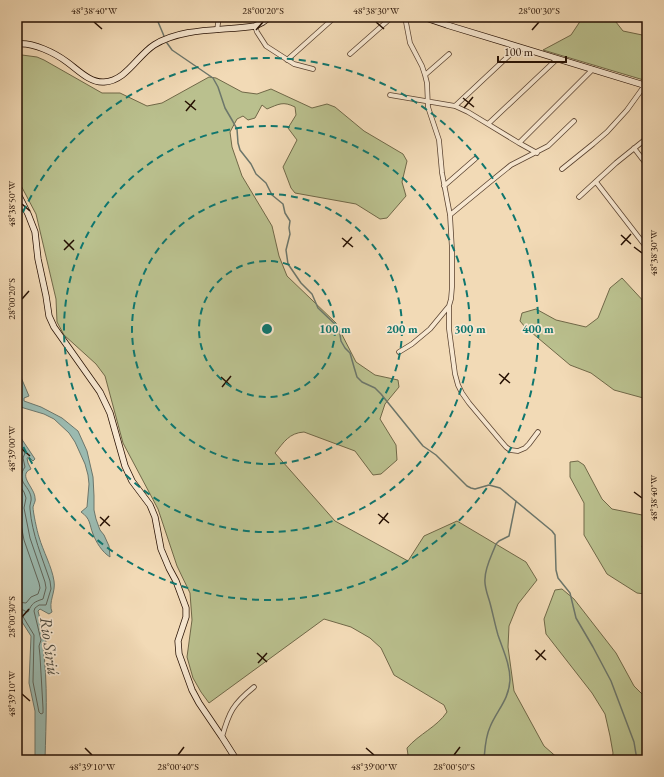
<svg xmlns="http://www.w3.org/2000/svg" width="664" height="777" font-family="'EB Garamond',serif">
	<rect width="100%" height="100%" fill="#f2dab6"/>
	<filter id="stains"><feTurbulence type="fractalNoise" baseFrequency=".005" numOctaves="4"/><feColorMatrix values="0 0 0 0 .2 0 0 0 0 .09 0 0 0 0 .02 0 0 0 .5 -.17"/></filter>
	<radialGradient id="worn" r=".72"><stop offset=".6" stop-color="#630" stop-opacity="0"/><stop offset="1" stop-color="#630" stop-opacity=".3"/></radialGradient>
	<path fill="#bac08e" stroke="#706848" d="M 583,17 L 612,17 L 623,31 L 647,36 L 647,81 L 543,50 L 571,35 Z
		M 22,55 L 37,57 L 44,60 L 102,93 L 120,93 L 147,106 L 162,103 L 209,77 L 216,78 L 242,92 L 257,94 L 271,89 L 312,108 L 327,104 L 335,107 L 364,131 L 403,154 L 407,161 L 402,182 L 406,196 L 387,218 L 380,219 L 356,204 L 295,193 L 291,188 L 283,167 L 297,140 L 288,128 L 296,115 L 295,107 C 283,101 279,104 267,109 L 262,105 L 255,118 L 248,120 L 243,116 L 237,119 L 230,132 L 232,147 L 242,176 L 272,226 L 279,256 L 287,276 L 336,323 L 356,362 L 375,375 L 398,380 L 399,387 L 385,404 L 380,419 L 396,445 L 397,460 L 381,474 L 373,475 L 355,451 L 304,432 C 289,433 284,442 275,453 L 335,521 L 408,561 L 424,536 L 457,521 L 526,562 L 537,580 L 518,604 L 509,626 L 508,647 L 514,691 L 544,746 L 560,760 L 411,760 L 408,755 L 407,748 C 419,734 437,727 447,712 L 444,705 L 394,675 L 381,648 L 370,638 L 351,627 L 324,619 L 209,703 L 201,692 L 193,678 L 187,657 L 192,620 L 190,593 L 177,566 L 158,509 L 123,443 L 105,376 L 96,364 L 64,335 L 57,322 L 56,299 L 36,214 L 17,178 L 17,60 Z
		M 622,278 L 647,305 L 647,399 L 614,390 L 591,373 L 570,365 L 525,327 L 520,321 L 522,313 L 536,309 L 556,320 L 586,327 L 598,318 L 610,288 Z
		M 578,461 L 584,465 L 602,499 L 612,509 L 647,516 L 647,540 L 642,546 L 647,564 L 647,593 L 645,594 L 637,593 L 607,574 L 584,535 L 584,503 L 570,477 L 570,462 Z
		M 562,589 L 574,599 L 616,653 L 634,686 L 647,699 L 647,760 L 612,760 L 613,753 L 610,736 L 605,714 L 592,693 L 546,634 L 544,619 L 555,590 Z"/>
	<path fill="#9bbab0" stroke="#6c766b" d="M 17,368 L 29,396 L 24,398 L 24,401 L 41,407 L 62,418 L 78,431 L 87,451 L 93,477 L 94,496 L 94,510 L 96,519 L 100,530 L 104,535 L 109,546 L 110,557 C 102,552 96,542 93,534 C 89,524 91,519 81,512 L 87,507 L 89,484 L 88,475 L 85,464 L 75,442 L 69,433 L 54,419 L 44,414 L 17,406 Z
		M 17,430 L 21,438 L 35,459 L 33,461 L 29,457 L 27,458 L 28,463 L 31,469 C 17,475 35,488 35,498 C 36,501 34,503 33,507 C 33,512 37,531 39,537 C 43,551 52,567 54,581 C 56,592 48,602 52,612 L 49,614 L 40,609 L 38,611 L 46,642 L 43,646 C 48,683 46,722 45,760 L 35,760 L 35,711 L 29,683 L 31,636 L 17,614 Z"/>
	<g fill="none" stroke-linecap="round" stroke-linejoin="round">
		<path stroke="#60655a" stroke-width="1" d="M 17,440 L 25,453 L 23,458 L 25,467 C 15,481 29,485 31,497 C 32,501 29,505 30,509 C 32,534 42,557 50,581 L 51,589 L 46,605 L 39,605 L 35,608 L 34,611 L 41,640 L 39,646 L 40,656 L 43,708 L 43,713 L 41,714 L 39,712 L 33,682 L 34,635 L 22,615 L 20,613 L 17,613
			M 17,482 L 24,492 L 26,498 L 24,508 L 30,538 L 45,582 L 46,588 L 43,599 C 34,602 32,603 28,612 C 25,612 22,608 17,608
			M 17,493 L 20,499 L 18,509 L 24,540 L 39,583 L 40,588 L 38,594 L 31,597 L 26,603 L 17,602"/>
		<path stroke="#6c766b" stroke-width="1.5" d="M 156,17 L 164,36
			M 167,43 L 172,50 L 213,78 L 218,87 L 225,108 L 232,120 L 237,129 L 238,143 L 240,150 L 251,164 L 256,174 L 266,183 L 272,195 L 283,204 L 285,213 L 290,221 L 289,228 L 290,234 L 286,250 L 288,264 L 301,283 L 312,294 L 318,308 L 339,328 L 341,341 L 345,348 L 350,353 L 354,367 L 357,377 L 362,382 L 375,388 L 381,394 L 423,446 L 436,455 L 467,486 L 471,488 L 475,489 L 489,485 L 500,488 L 552,531 L 555,535 L 556,570 L 558,578 L 570,593 L 576,618 L 593,647 L 611,681 L 634,742 L 637,760
			M 484,760 C 485,749 485,738 490,727 C 497,710 509,700 510,680 C 510,664 503,650 498,635 C 495,625 493,614 490,603 C 488,596 484,586 485,579 C 485,567 492,555 496,544 L 499,541 L 509,536 L 516,501"/>
		<g stroke="#594230" stroke-width="5.5">
			<path id="street" d="M 405,17 L 410,43 L 422,66 L 425,75 L 427,83 L 428,107 L 439,140 L 442,173 L 450,215 L 452,250 L 452,287 L 451,299 L 449,306 L 449,329 L 455,374 L 458,385 L 462,393 L 469,403 L 500,440 L 506,447 L 510,450 L 518,451 L 525,448 L 529,444 L 538,432
				M 255,26 L 257,32 L 266,46 L 294,64 L 313,69
				M 217,30 L 219,17
				M 350,54 L 392,17
				M 287,60 L 335,17
				M 425,75 L 449,54
				M 390,95 L 455,106 L 468,112 L 519,143 L 537,153
				M 455,106 L 518,47
				M 488,124 L 557,59
				M 519,143 L 593,69
				M 634,148 L 647,165
				M 562,169 L 593,144 L 607,132 L 627,110 L 645,85
				M 596,182 L 647,248
				M 444,186 L 475,159
				M 579,197 L 616,163 L 647,138
				M 450,215 L 490,182 L 511,165 L 548,146 L 574,121
				M 399,352 L 412,344 L 430,329 L 449,306
				M 222,737 C 229,712 233,704 254,687"/>
		</g>
		<g stroke="#261003" stroke-width="7">
			<path id="secondary" d="M 423,17 L 447,25 L 647,86
				M 17,44 C 33,42 55,53 67,62 C 78,70 90,83 104,82 C 126,81 137,56 154,45 C 183,27 223,31 255,26 L 263,22 L 270,17
				M 17,192 L 28,214 L 35,232 L 38,259 L 46,296 L 49,316 L 54,327 L 100,392 L 110,413 L 125,466 L 132,481 L 150,505 L 155,517 L 161,549 L 169,568 L 176,581 L 186,608 L 186,617 L 178,641 L 179,654 L 192,690 L 199,703 L 222,737 L 234,756 L 235,760"/>
		</g>
		<use href="#street" stroke="#f7e7d0" stroke-width="4"/>
		<use href="#secondary" stroke="#f7e7d0" stroke-width="5.5"/>
	</g>
	<path fill="none" stroke="#261003" stroke-width="1.5" d="M 94,22 L 102,29M 376,22 L 384,29M 256,30 L 263,22M 532,30 L 539,22M 463,98 L 474,107M 185,101 L 196,110M 464,108 L 473,97M 186,111 L 195,100M 22,204 L 30,211M 621,235 L 631,244M 342,238 L 353,247M 64,240 L 74,250M 621,245 L 631,234M 343,247 L 352,237M 634,247 L 642,253M 64,250 L 74,240M 22,299 L 29,291M 499,374 L 510,383M 221,377 L 231,386M 500,384 L 509,373M 222,387 L 231,376M 22,449 L 30,456M 634,492 L 642,498M 378,514 L 389,523M 100,517 L 110,526M 379,524 L 388,513M 100,526 L 109,516M 22,617 L 29,609M 535,650 L 546,660M 257,653 L 267,662M 536,660 L 545,650M 258,663 L 267,653M 22,694 L 30,701M 85,748 L 92,755M 366,748 L 374,755M 178,755 L 184,747M 454,755 L 460,747"/>
	<g fill="none" stroke="#0f766e" stroke-width="2" stroke-dasharray="7 5">
		<circle cx="267" cy="329" r="68"/>
		<circle cx="267" cy="329" r="135"/>
		<circle cx="267" cy="329" r="203"/>
		<path d="M18 223A271 271 0 1 1 18 435"/>
	</g>
	<g text-anchor="middle" stroke-width="3.5" stroke-linejoin="round" paint-order="stroke">
		<g font-size="17" font-style="italic" fill="#4f4c40" stroke="#f7e7d0">
			<text transform="translate(50 646) rotate(82)" y="6">Rio Siriú</text>
		</g>
	</g>
	<circle cx="267" cy="329" r="6" fill="#0f766e" stroke="#f7e7d0" stroke-width="2"/>
	<g font-size="12" text-anchor="middle" font-weight="bold" fill="#0f766e" stroke="#f7e7d0" stroke-width="3.5" stroke-linejoin="round" paint-order="stroke">
		<text x="335" y="333">100 m</text>
		<text x="402" y="333">200 m</text>
		<text x="470" y="333">300 m</text>
		<text x="538" y="333">400 m</text>
	</g>
	<rect width="664" height="777" fill="none" stroke="#f2dab6" stroke-width="44"/>
	<path d="M498 56v6h68v-6" fill="none" stroke="#261003" stroke-width="2"/>
	<text x="504" y="56" font-size="12" fill="#261003" stroke="#f7e7d0" stroke-width="3" paint-order="stroke">100 m</text>
	<rect x="22" y="22" width="620" height="733" fill="none" stroke="#261003" stroke-width="1.5"/>
	<g font-size="10" text-anchor="middle" fill="#261003">
		<text x="94" y="14">48°38'40"W</text>
		<text x="263" y="14">28°00'20"S</text>
		<text x="376" y="14">48°38'30"W</text>
		<text x="539" y="14">28°00'30"S</text>
		<text transform="translate(11 204) rotate(-90)" y="4">48°38'50"W</text>
		<text transform="translate(653 253) rotate(-90)" y="4">48°38'30"W</text>
		<text transform="translate(11 299) rotate(-90)" y="4">28°00'20"S</text>
		<text transform="translate(11 449) rotate(-90)" y="4">48°39'00"W</text>
		<text transform="translate(653 498) rotate(-90)" y="4">48°38'40"W</text>
		<text transform="translate(11 617) rotate(-90)" y="4">28°00'30"S</text>
		<text transform="translate(11 694) rotate(-90)" y="4">48°39'10"W</text>
		<text x="92" y="770">48°39'10"W</text>
		<text x="178" y="770">28°00'40"S</text>
		<text x="374" y="770">48°39'00"W</text>
		<text x="454" y="770">28°00'50"S</text>
	</g>
	<rect width="100%" height="100%" filter="url(#stains)"/>
	<rect width="100%" height="100%" fill="url(#worn)"/>
</svg>
